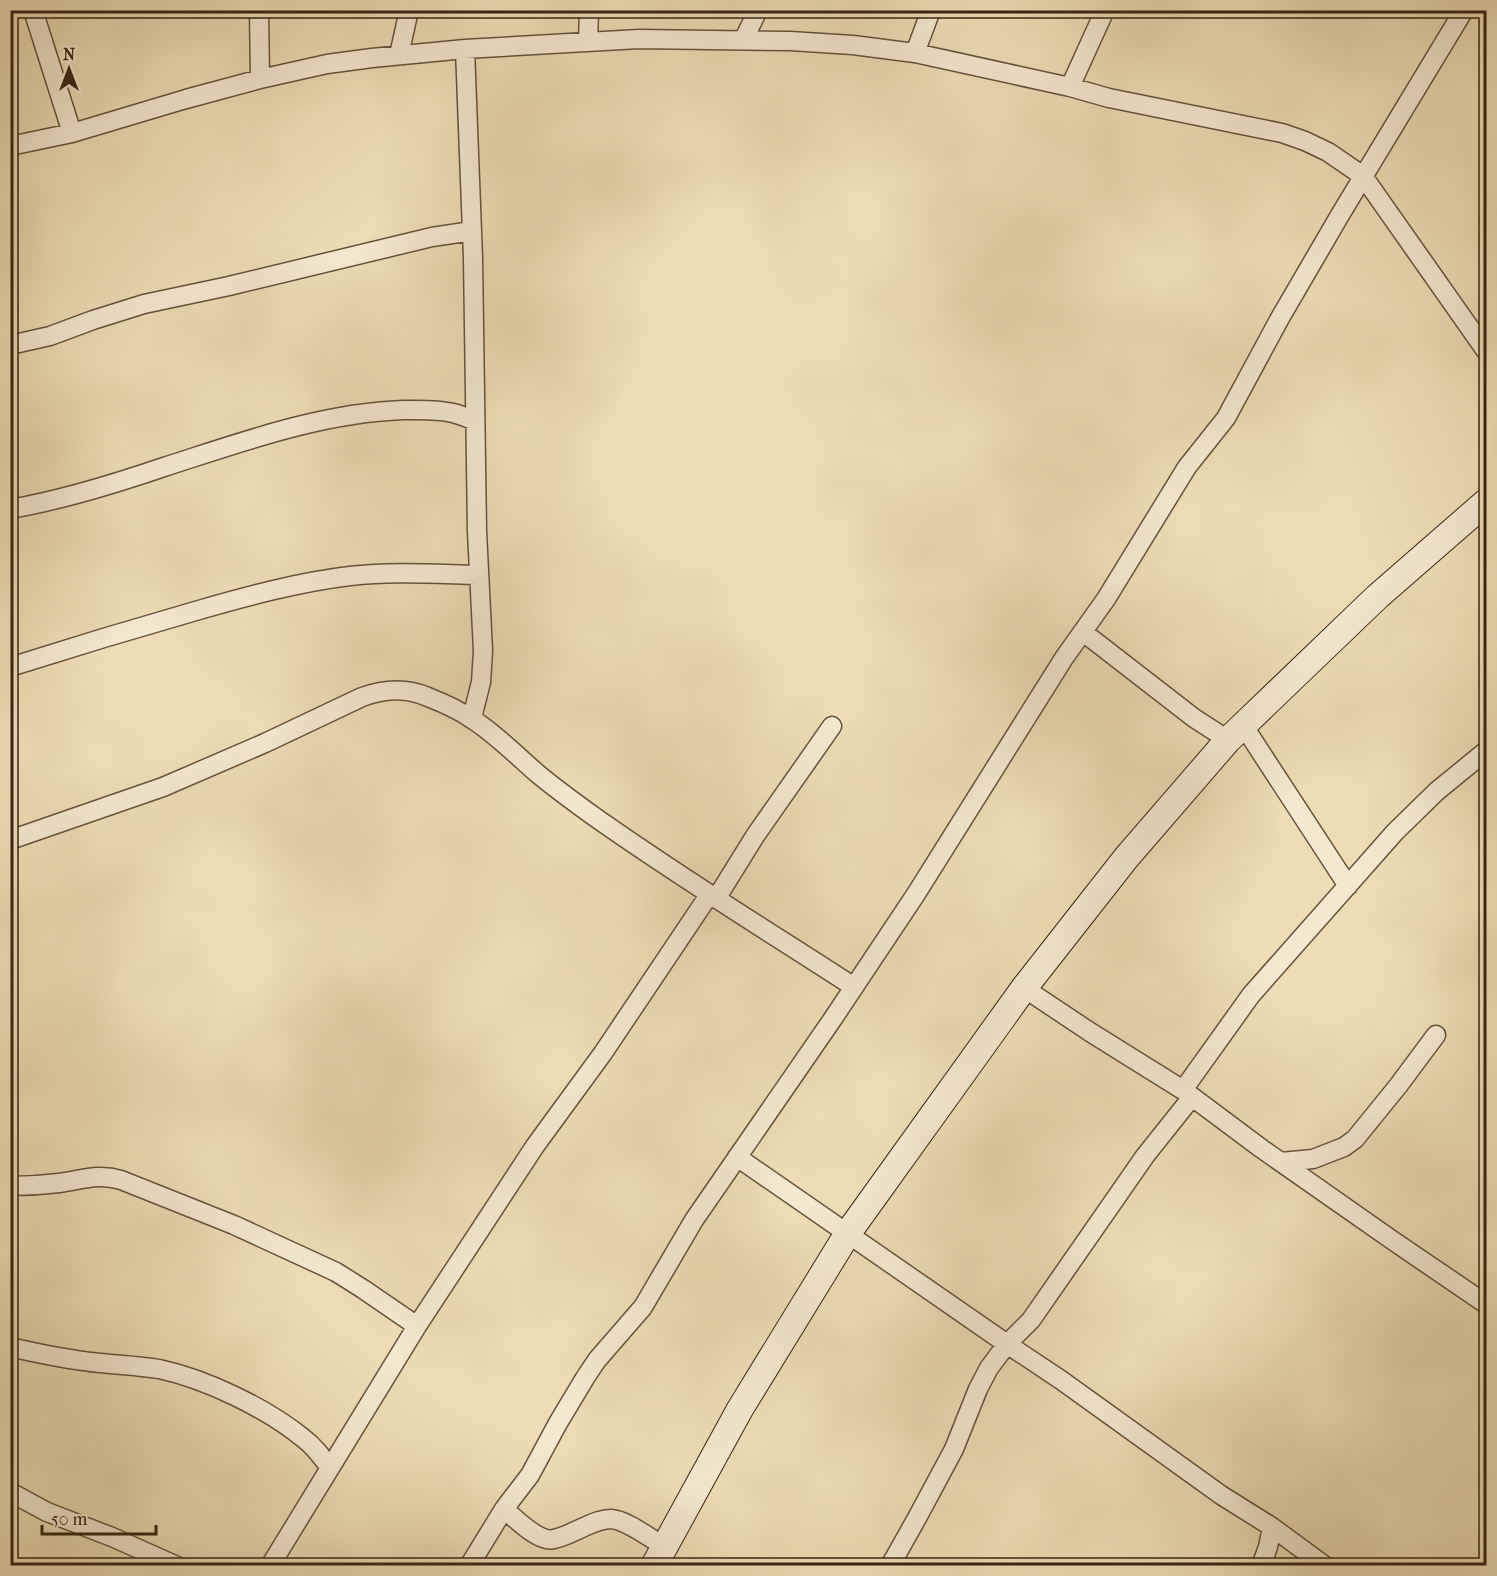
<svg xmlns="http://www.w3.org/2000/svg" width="1497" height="1576" font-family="'IM FELL French Canon',serif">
	<rect width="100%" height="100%" fill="#ecddb6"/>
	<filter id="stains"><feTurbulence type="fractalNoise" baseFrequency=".00333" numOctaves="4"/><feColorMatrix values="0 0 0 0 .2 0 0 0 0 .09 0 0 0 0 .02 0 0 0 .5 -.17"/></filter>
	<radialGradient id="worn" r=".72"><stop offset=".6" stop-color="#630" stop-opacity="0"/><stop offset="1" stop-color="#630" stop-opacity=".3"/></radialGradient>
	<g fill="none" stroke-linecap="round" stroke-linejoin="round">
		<g stroke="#64533a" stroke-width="21">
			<path id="street" d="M 33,10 L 72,133
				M 259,10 L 260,79
				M 744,39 L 758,10
				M 588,42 L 589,10
				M 465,49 L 473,258 L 477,531 L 483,651 L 481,682 L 472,718
				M 915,53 L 931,10
				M 399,55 L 409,10
				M 1070,87 L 1105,10
				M 10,146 L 72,133 L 186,99 L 260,79 L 327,64 L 372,58 L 465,49 L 639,39 L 790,41 L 853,45 L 915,53 L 1070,87 L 1109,98 L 1282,133 L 1305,141 L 1328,152 L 1363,176 L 1486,351
				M 10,345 L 50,336 L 93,320 L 144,304 L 229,286 L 432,237 L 472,231
				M 10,509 C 63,500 114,484 164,467 C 242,442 321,413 403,410 C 420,410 437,409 453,413 C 461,415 468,418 475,421
				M 1083,632 L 1194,718 L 1228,740
				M 10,667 C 73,647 136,628 199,610 C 248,596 299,582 350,576 C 392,571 436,574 478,575
				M 1243,725 L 1348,886
				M 10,840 L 163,787 L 265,743 L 362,697 C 384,689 405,687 428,697 C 443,703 459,710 472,719 C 496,734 517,756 538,774 C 556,789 574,802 592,815 C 678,876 766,930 854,987
				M 716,899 L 755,836 L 832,726
				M 1024,988 L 1090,1032 L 1183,1090 L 1262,1149 L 1392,1240 L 1486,1304
				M 1183,1090 L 1251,995 L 1395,832 L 1437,791 L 1486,751
				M 737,1157 L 1007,1344 L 1061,1380 L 1221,1495 L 1272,1527 L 1325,1566
				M 1281,1162 L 1313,1159 L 1344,1147 L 1355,1139 L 1398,1086 L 1436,1035
				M 10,1186 C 27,1186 43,1185 59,1183 C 82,1180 98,1173 121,1180 L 234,1225 L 336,1272 L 363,1289 L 417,1326
				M 10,1347 C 40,1354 70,1360 100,1363 C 120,1365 140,1366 159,1369 C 206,1379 266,1408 303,1438 C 314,1446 322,1457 330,1468
				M 10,1492 L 47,1512 L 112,1537 L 177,1566
				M 504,1509 C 516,1519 539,1543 554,1539 C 564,1537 575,1531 584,1527 C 593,1523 601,1519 611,1519 C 627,1520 649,1538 664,1546
				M 270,1566 L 417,1326 L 535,1146 L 603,1053 L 709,895
				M 469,1566 L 504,1509 L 530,1475 L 558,1423 L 585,1378 L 597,1360 L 643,1307 L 694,1220 L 832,1020 L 916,894 L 1064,658 L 1106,599 L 1187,467 L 1226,418 L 1280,318 L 1340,215 L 1464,10
				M 890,1566 L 917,1518 L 954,1449 L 978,1389 L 989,1368 L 1007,1344 L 1031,1320 L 1145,1156 L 1192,1097
				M 1261,1566 L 1268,1547 L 1272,1527"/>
		</g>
		<g stroke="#362511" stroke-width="28">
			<path id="secondary" d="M 654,1566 L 740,1409 L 848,1233 L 1024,988 L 1126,858 L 1228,740 L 1377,597 L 1486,502"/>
		</g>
		<use href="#street" stroke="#f3e9d0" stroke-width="18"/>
		<use href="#secondary" stroke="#f3e9d0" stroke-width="26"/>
	</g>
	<rect width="1497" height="1576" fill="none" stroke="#ecddb6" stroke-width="36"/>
	<rect x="12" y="12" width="1473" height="1552" fill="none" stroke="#362511" stroke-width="3"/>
	<rect x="18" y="18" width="1461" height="1540" fill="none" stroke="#362511" stroke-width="1.5"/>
	<g transform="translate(69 69)" stroke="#f3e9d0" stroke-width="4.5" paint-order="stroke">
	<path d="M0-4.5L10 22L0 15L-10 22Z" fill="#362511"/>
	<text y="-9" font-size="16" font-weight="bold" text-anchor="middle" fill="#362511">N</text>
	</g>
	<path d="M42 1525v9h114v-9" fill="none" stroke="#362511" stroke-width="3"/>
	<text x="51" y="1525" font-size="18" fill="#362511" stroke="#f3e9d0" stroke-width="4.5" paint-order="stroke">50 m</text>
	<rect width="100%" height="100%" filter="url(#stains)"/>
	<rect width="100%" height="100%" fill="url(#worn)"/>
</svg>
